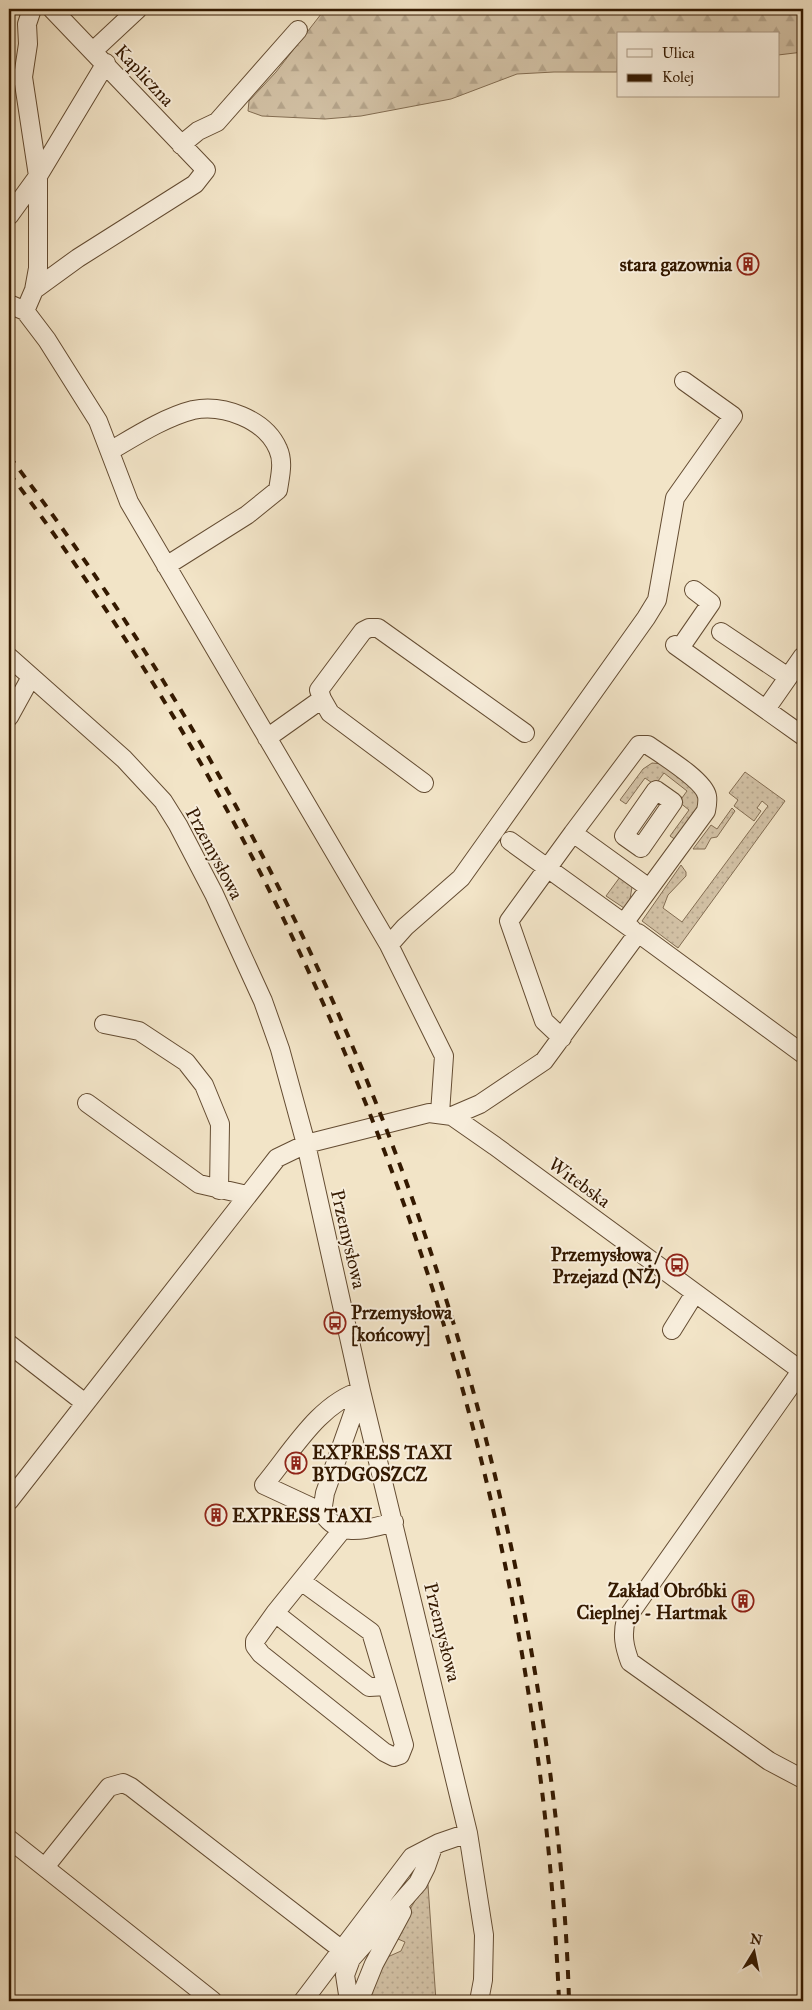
<svg xmlns="http://www.w3.org/2000/svg" width="812" height="2010" font-family="'IM FELL Great Primer',serif">
	<defs>
		<pattern id="grass-dots" width="8" height="8" patternUnits="userSpaceOnUse" patternTransform="scale(1.25)"><rect width="8" height="8" fill="#d2c1a5"/><path d="M2 2h.1M6 6h.1" fill="none" stroke="#b5a58c" stroke-width="1.8" stroke-linecap="round"/></pattern>
		<pattern id="forest-firs" width="22" height="20" patternUnits="userSpaceOnUse" patternTransform="scale(1.25)"><rect width="22" height="20" fill="#d2c1a5"/><path d="M5 1l3.5 6h-7zM16 11l3.5 6h-7z" fill="#b5a58c"/></pattern>
	</defs>
	<rect width="100%" height="100%" fill="#f2e4c7"/>
	<filter id="stains"><feTurbulence type="fractalNoise" baseFrequency=".004" numOctaves="4"/><feColorMatrix values="0 0 0 0 .2 0 0 0 0 .09 0 0 0 0 .02 0 0 0 .5 -.17"/></filter>
	<radialGradient id="worn" r=".72"><stop offset=".6" stop-color="#630" stop-opacity="0"/><stop offset="1" stop-color="#630" stop-opacity=".3"/></radialGradient>
	<path fill="url(#grass-dots)" stroke="#836d52" d="M 652,763 L 663,764 L 698,790 L 700,806 L 676,840 L 670,836 L 689,810 L 679,802 L 687,791 L 664,773 L 655,785 L 645,778 L 626,804 L 620,800 L 643,769 Z
		M 745,772 L 785,801 L 678,948 L 642,921 L 681,865 L 686,872 L 686,876 L 668,895 L 663,908 L 682,922 L 768,806 L 762,801 L 757,808 L 761,811 L 754,821 L 734,806 L 738,800 L 729,793 Z
		M 732,808 L 735,811 L 717,837 L 711,838 L 705,849 L 693,849 L 711,825 L 717,829 Z
		M 620,877 L 632,887 L 630,899 L 624,908 L 606,896 Z
		M 426,1881 L 428,1885 L 436,2001 L 364,2001 L 383,1959 L 401,1951 L 405,1942 L 398,1939 L 402,1931 L 399,1929 Z"/>
	<path fill="url(#forest-firs)" stroke="#836d52" d="M 325,9 L 803,9 L 803,52 L 778,55 L 778,34 L 618,34 L 617,72 L 554,72 L 517,74 L 451,99 L 361,116 L 325,119 L 262,116 L 248,111 L 249,101 L 276,72 Z"/>
	<g fill="none" stroke-linecap="round" stroke-linejoin="round">
		<g stroke="#644c32" stroke-width="20">
			<path id="minor" d="M 93,51 L 138,9
				M 181,145 L 198,131 L 217,122 L 298,30
				M 9,216 L 38,176 L 23,77 L 28,44 L 27,24 L 32,9
				M 34,290 L 38,268 L 38,176 L 106,63
				M 9,304 L 25,311 L 47,340 L 98,421 L 129,502 L 389,945 L 444,1056 L 440,1113
				M 25,311 L 34,290 L 78,258 L 195,184 L 206,170 L 52,9
				M 110,451 C 134,437 165,417 193,410 C 223,404 265,419 278,449 C 284,462 280,476 278,490 L 247,515 L 166,566
				M 721,632 L 788,677
				M 675,645 L 803,736
				M 680,648 L 711,603 L 694,590
				M 9,657 L 124,759 L 163,801 L 178,825 L 214,894 L 263,1001 L 280,1049 L 306,1144 L 361,1391 L 468,1833 L 484,1935 L 483,1980 L 479,2001
				M 766,709 L 803,656
				M 9,717 L 31,677
				M 267,738 L 322,699
				M 424,783 L 330,713 L 322,699 L 319,690 L 363,631 L 369,628 L 378,628 L 525,733
				M 656,790 L 673,802 L 641,848 L 624,836 Z
				M 510,841 L 632,929
				M 624,923 L 706,811 C 707,806 708,801 707,796 C 704,780 662,755 648,745 L 639,745 L 573,833 L 649,888
				M 389,945 L 405,927 L 461,878 L 646,618 L 657,600 L 675,498 L 733,416 L 684,381
				M 104,1024 L 139,1031 L 186,1062 L 204,1085 L 220,1124 L 219,1190
				M 562,1038 L 544,1021 L 509,921 L 573,833
				M 87,1103 L 199,1184 L 247,1195
				M 452,1116 L 480,1104 L 544,1061 L 638,933 L 803,1054
				M 672,1330 L 695,1293
				M 9,1344 L 85,1403
				M 801,1371 L 626,1619 C 622,1635 624,1646 630,1662 L 769,1761 L 803,1779
				M 361,1391 C 319,1403 291,1453 264,1485 L 322,1512 C 339,1540 368,1529 394,1522
				M 9,1501 L 277,1158 L 306,1144 L 429,1113 L 452,1116 L 495,1146 L 803,1372
				M 322,1512 L 325,1493 L 361,1391
				M 301,1581 L 371,1632 L 387,1686 L 369,1687 L 275,1613 L 342,1530
				M 275,1613 L 255,1641 L 255,1646 L 261,1654 L 384,1752 L 394,1757 L 400,1755 L 404,1745 L 387,1686
				M 9,1839 L 213,2001
				M 45,1867 L 109,1787 L 123,1783 L 131,1787 L 342,1950
				M 303,2001 L 412,1857 L 439,1843 L 468,1833
				M 349,2001 L 345,1975 L 351,1959 L 418,1883 L 426,1867 L 433,1847
				M 359,2001 L 374,1964 L 402,1912"/>
		</g>
		<use href="#minor" stroke="#f7eddb" stroke-width="18"/>
		<path stroke="#341900" stroke-width="4" stroke-dasharray="9 9" stroke-linecap="butt" d="M 9,456 C 262,789 438,1175 519,1585 C 546,1722 565,1862 569,2001
			M 9,473 C 343,915 536,1447 559,2001"/>
	</g>
	<defs>
		<g id="building-ring" transform="scale(1.125)"><circle r="9.5" fill="#f7eddb" stroke="#8f2418" stroke-width="1.5"/><path d="M-4-6H4V6H1V3H-1V6H-4ZM-2.5-4.3h1.7v1.8h-1.7ZM.8-4.3h1.7v1.8H.8ZM-2.5-1h1.7V.8h-1.7ZM.8-1h1.7V.8H.8Z" fill="#8f2418"/></g>
		<g id="bus-ring" transform="scale(1.125)"><circle r="9.5" fill="#f7eddb" stroke="#8f2418" stroke-width="1.5"/><path d="M-5-6H5V4H4V6H2V4H-2V6H-4V4H-5ZM-3.5-4V0h7V-4ZM-3.5 1.2v1.5H-2V1.2ZM2 1.2v1.5H3.5V1.2Z" fill="#8f2418"/></g>
	</defs>
	<g fill-rule="evenodd">
		<use href="#building-ring" x="748" y="264"/>
		<use href="#bus-ring" x="677" y="1265"/>
		<use href="#bus-ring" x="335" y="1323"/>
		<use href="#building-ring" x="296" y="1463"/>
		<use href="#building-ring" x="216" y="1515"/>
		<use href="#building-ring" x="743" y="1601"/>
	</g>
	<g text-anchor="middle" stroke-width="4" stroke-linejoin="round" paint-order="stroke">
		<g font-size="19" fill="#341900" stroke="#f7eddb">
			<text transform="translate(145 75) rotate(47)" y="7">Kapliczna</text>
			<text transform="translate(215 853) rotate(62)" y="7">Przemysłowa</text>
			<text transform="translate(580 1182) rotate(36)" y="7">Witebska</text>
			<text transform="translate(349 1239) rotate(77)" y="7">Przemysłowa</text>
			<text transform="translate(443 1632) rotate(76)" y="7">Przemysłowa</text>
		</g>
		<g font-size="19" font-weight="bold" fill="#341900" stroke="#f7eddb" text-anchor="end">
			<text x="732" y="271">stara gazownia</text>
			<text x="661" y="1261">Przemysłowa /<tspan x="661" dy="22">Przejazd (NŻ)</tspan></text>
			<text x="351" y="1319" text-anchor="start">Przemysłowa<tspan x="351" dy="22">[końcowy]</tspan></text>
			<text x="312" y="1459" text-anchor="start">EXPRESS TAXI<tspan x="312" dy="22">BYDGOSZCZ</tspan></text>
			<text x="232" y="1522" text-anchor="start">EXPRESS TAXI</text>
			<text x="727" y="1597">Zakład Obróbki<tspan x="727" dy="22">Cieplnej - Hartmak</tspan></text>
		</g>
	</g>
	<rect width="812" height="2010" fill="none" stroke="#f2e4c7" stroke-width="30"/>
	<rect x="10" y="10" width="792" height="1990" fill="none" stroke="#341900" stroke-width="2.5"/>
	<rect x="15" y="15" width="782" height="1980" fill="none" stroke="#341900"/>
	<rect x="617" y="32" width="162" height="65" fill="#f7eddb" stroke="#a99883"/>
	<rect x="627" y="49" width="25" height="8" fill="#f7eddb" stroke="#a99883"/>
	<text x="662" y="58" font-size="15" fill="#341900">Ulica</text>
	<rect x="627" y="74" width="25" height="8" fill="#341900" stroke="#a99883"/>
	<text x="662" y="82" font-size="15" fill="#341900">Kolej</text>
	<g transform="translate(754 1952) rotate(10)" stroke="#f7eddb" stroke-width="4" paint-order="stroke">
	<path d="M0-4L9 19L0 12L-9 19Z" fill="#341900"/>
	<text y="-8" font-size="14" font-weight="bold" text-anchor="middle" fill="#341900">N</text>
	</g>
	<rect width="100%" height="100%" filter="url(#stains)"/>
	<rect width="100%" height="100%" fill="url(#worn)"/>
</svg>
